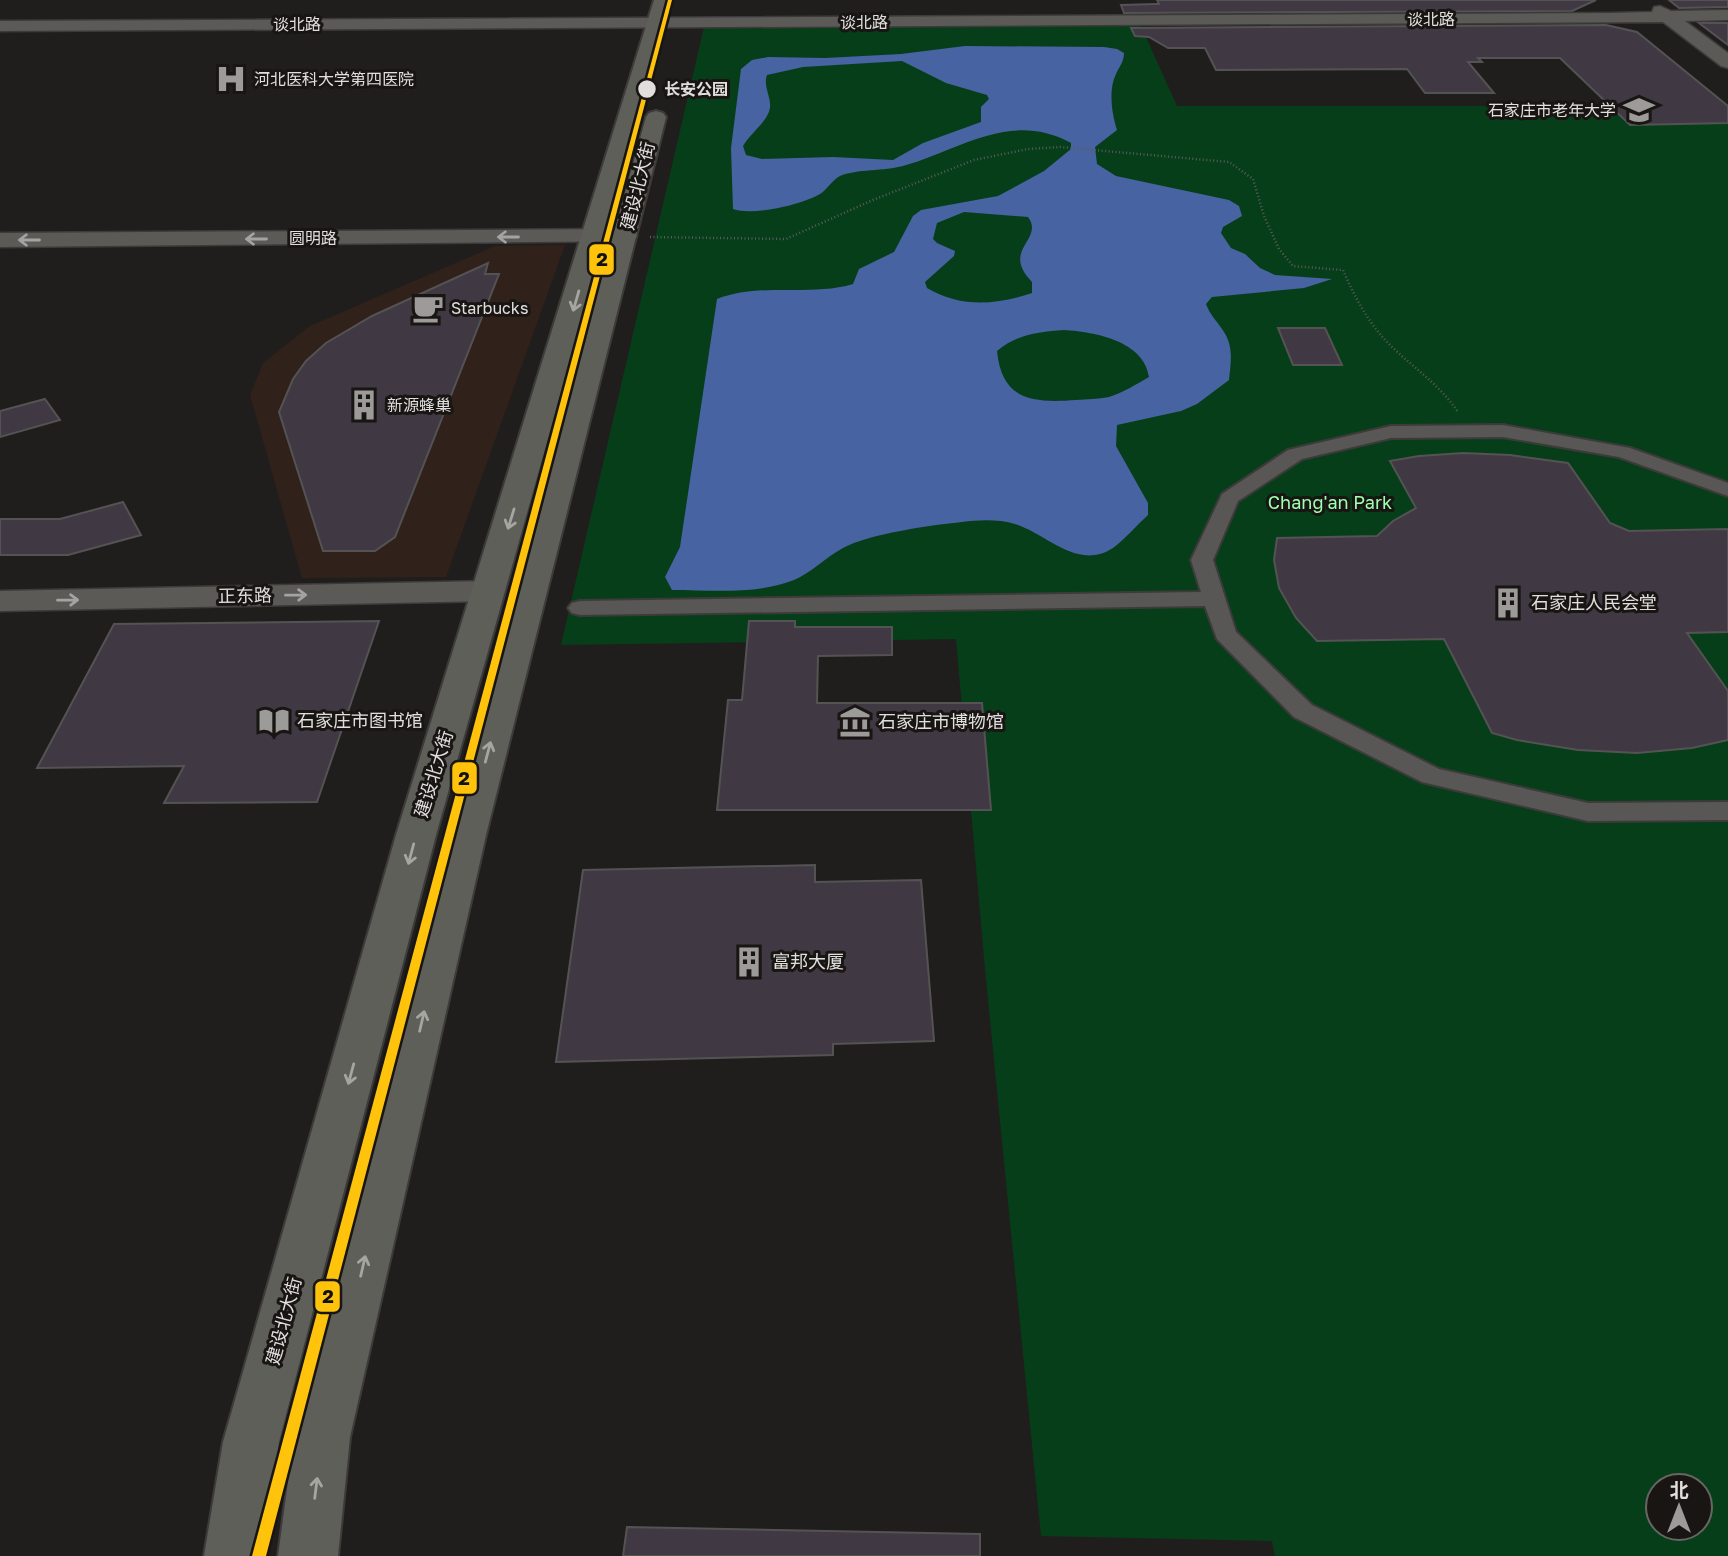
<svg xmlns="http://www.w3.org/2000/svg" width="1728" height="1556" font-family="'Golos Text','Noto Sans SC',sans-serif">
	<rect width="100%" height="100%" fill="#201e1d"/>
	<path fill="#30211a" d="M 565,245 L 446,577 L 302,578 L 250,395 L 263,363 L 310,326 L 495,246 Z"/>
	<path fill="#063e1a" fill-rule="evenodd" d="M 1141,26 L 1177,106 L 1728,106 L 1728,1556 L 1275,1556 L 1272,1541 L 1041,1536 L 985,969 L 956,639 L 561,645 L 704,27 ZM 1658,1486 L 1700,1486 L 1700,1528 L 1658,1528 Z"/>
	<path fill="#4763a1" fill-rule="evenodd" d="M 965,46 L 1104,47 L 1117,49 L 1124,53 C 1124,62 1119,67 1116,74 C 1108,90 1112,114 1117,130 L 1095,147 L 1097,164 L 1116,176 L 1229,200 L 1239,206 L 1242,216 L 1223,227 L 1221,233 L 1231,248 L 1245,254 L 1260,268 L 1275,275 L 1332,279 L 1304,288 L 1212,297 L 1206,304 C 1210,315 1216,320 1222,329 C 1234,345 1231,361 1229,380 L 1197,404 L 1181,411 L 1117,425 L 1116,446 L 1148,503 L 1148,515 C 1137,525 1125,539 1113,548 C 1077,571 1047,534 1015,524 C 999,519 978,520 962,522 C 932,525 868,534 843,548 C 826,557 811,573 794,580 C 755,595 712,590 672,590 L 665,577 L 680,547 L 717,299 C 761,282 809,297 853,284 L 859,269 L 894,252 L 913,216 L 921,210 L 998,196 L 1044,171 L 1071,149 L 1071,143 C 1010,110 960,150 903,166 C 885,171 856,169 840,176 C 832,180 827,190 820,194 C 801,205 753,216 733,209 L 731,148 L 741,69 L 752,60 L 768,57 L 825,58 L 901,54 ZM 902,61 L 946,83 L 987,95 L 989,99 L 981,107 L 981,122 L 923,143 L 893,160 L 833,157 L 762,159 L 746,155 L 743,146 C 750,134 762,126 768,114 C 775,101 762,88 767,75 L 803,67 ZM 964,212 L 1028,217 C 1045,240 1000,249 1032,282 L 1032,293 C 997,305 960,308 927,288 L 925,282 L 954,256 L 955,251 L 937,243 L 933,239 L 937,223 ZM 1064,330 C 1095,332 1144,341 1149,377 C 1137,384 1122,393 1109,397 C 1099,399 1087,399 1076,400 C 1033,403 1002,401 997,351 C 1017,334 1039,332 1064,330 Z"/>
	<path fill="#403843" stroke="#545353" stroke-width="2" d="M 1157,0 L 1596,0 L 1572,11 L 1124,13 L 1121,5 L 1156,4 L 1159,4 Z
		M 1669,0 L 1728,0 L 1728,7 L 1679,8 Z
		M 1699,23 L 1728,23 L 1728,45 Z
		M 1606,25 L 1637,32 L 1728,106 L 1728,123 L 1630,125 L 1560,58 L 1478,58 L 1482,62 L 1468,62 L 1494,93 L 1425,93 L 1407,69 L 1216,70 L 1205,48 L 1168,48 L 1149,37 L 1135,36 L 1131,28 Z
		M 488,263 L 485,274 L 499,274 L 395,537 L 375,551 L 323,551 L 279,412 L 293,379 L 306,361 L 326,343 L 372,316 Z
		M 1278,328 L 1325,328 L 1342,365 L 1293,365 Z
		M 45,399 L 60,420 L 0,437 L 0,411 Z
		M 1463,453 L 1510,455 L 1568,463 L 1610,523 L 1629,531 L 1728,529 L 1728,632 L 1687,633 L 1728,691 L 1728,740 L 1692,748 L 1637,753 L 1578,750 L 1517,740 L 1492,733 L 1444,639 L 1317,641 L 1296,618 L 1279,588 L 1274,560 L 1277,538 L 1377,536 L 1393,521 L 1416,508 L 1390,461 L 1419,456 Z
		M 123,502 L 141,535 L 68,555 L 0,555 L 0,519 L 60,519 Z
		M 379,621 L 317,802 L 164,803 L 184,766 L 37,768 L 114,624 Z
		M 749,621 L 795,621 L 795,627 L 892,627 L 892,655 L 818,656 L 817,703 L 982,703 L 991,810 L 717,810 L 728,700 L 742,700 Z
		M 815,865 L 815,882 L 921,880 L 934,1041 L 833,1044 L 833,1055 L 556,1062 L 583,870 Z
		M 627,1527 L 980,1534 L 980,1556 L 623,1556 Z"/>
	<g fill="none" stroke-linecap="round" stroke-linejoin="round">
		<g stroke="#3d3b3a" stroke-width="4">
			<path id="street" d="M 1503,425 L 1630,448 L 1728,483 L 1728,496 L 1619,457 L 1503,437 L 1391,438 L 1302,459 L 1238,501 L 1213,560 L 1236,632 L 1312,705 L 1439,769 L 1588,803 L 1728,802 L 1728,820 L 1588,821 L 1422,782 L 1294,717 L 1217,639 L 1205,606 L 580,615 L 572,613 L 568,608 L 572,603 L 580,601 L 1201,592 L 1191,560 L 1222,494 L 1288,450 L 1391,426 Z"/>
		</g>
		<g stroke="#3d3b3a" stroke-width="3">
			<path id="secondary" d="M 1660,6 L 1671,11 L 1728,10 L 1728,20 L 1685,21 L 1728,53 L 1728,68 L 1721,66 L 1663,22 L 0,31 L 0,21 L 1611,13 L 1652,12 L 1654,7 Z
				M 626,229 L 634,231 L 637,236 L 634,241 L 0,247 L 0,233 Z
				M 489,581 L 500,584 L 505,591 L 500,598 L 489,601 L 0,611 L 0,591 Z"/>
		</g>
		<g stroke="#3d3b3a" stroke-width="4">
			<path id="primary" d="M 654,0 L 672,0 L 436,835 L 279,1442 L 264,1556 L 204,1556 L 223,1442 L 396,835 Z
				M 656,111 L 663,113 L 666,117 L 486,835 L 350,1437 L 338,1556 L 278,1556 L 294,1437 L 446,835 L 646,117 L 649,113 Z"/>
		</g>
		<path stroke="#5c5b5b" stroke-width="2.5" stroke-dasharray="1 2.5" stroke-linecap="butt" d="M 650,237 L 786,239 L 873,200 L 974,160 L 1028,149 L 1060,147 L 1229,162 L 1253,179 L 1264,216 L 1279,249 L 1293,266 L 1343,270 C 1355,298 1370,326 1392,347 C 1415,369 1440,385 1458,412"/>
		<use href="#street" fill="#585756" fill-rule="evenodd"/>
		<use href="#secondary" fill="#5b5a56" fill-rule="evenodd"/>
		<use href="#primary" fill="#5e5f58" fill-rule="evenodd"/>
		<g stroke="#181513" stroke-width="5">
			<path id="metro-1" d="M 668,0 L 672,0 L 266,1556 L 252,1556 Z"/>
		</g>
		<use href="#metro-1" fill="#fec30a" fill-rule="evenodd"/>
	</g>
	<defs><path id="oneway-shaft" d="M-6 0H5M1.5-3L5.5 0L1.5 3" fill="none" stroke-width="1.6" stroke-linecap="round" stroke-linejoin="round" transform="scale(1.75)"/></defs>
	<g stroke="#a5a3a1">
		<use href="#oneway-shaft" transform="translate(508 237) rotate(180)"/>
		<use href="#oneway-shaft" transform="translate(256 239) rotate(180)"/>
		<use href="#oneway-shaft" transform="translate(29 240) rotate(180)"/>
		<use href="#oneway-shaft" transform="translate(296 595) rotate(-1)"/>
		<use href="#oneway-shaft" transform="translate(68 600) rotate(-1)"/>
	</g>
	<g stroke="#a6a5a2">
		<use href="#oneway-shaft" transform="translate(576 301) rotate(106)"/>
		<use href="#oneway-shaft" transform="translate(511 519) rotate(107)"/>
		<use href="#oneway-shaft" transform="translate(488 752) rotate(-75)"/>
		<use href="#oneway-shaft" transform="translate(411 854) rotate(105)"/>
		<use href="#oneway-shaft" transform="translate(422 1021) rotate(-77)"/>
		<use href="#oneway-shaft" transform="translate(351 1074) rotate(105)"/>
		<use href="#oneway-shaft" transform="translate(363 1266) rotate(-77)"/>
		<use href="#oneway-shaft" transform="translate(316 1488) rotate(-83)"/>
	</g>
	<defs>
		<g id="hospital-bare" transform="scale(2.415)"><path d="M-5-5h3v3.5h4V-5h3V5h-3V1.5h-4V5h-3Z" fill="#9d9b9a" stroke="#181513" stroke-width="2.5" paint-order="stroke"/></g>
		<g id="university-bare" transform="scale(2.415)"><path d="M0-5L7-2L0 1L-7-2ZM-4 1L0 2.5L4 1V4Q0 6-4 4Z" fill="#9d9b9a" stroke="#181513" stroke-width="2.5" paint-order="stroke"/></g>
		<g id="cafe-bare" transform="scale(2.415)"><path d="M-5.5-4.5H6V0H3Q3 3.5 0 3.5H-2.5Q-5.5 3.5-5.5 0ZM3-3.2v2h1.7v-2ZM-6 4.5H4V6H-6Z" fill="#9d9b9a" stroke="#181513" stroke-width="2.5" paint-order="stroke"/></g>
		<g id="building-bare" transform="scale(2.415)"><path d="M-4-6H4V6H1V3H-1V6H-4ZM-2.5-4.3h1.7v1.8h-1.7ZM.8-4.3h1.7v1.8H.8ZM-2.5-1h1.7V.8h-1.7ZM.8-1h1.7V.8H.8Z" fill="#9d9b9a" stroke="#181513" stroke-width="2.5" paint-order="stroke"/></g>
		<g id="library-bare" transform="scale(2.415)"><path d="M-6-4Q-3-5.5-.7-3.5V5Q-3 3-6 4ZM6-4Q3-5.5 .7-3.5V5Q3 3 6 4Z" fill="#9d9b9a" stroke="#181513" stroke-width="2.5" paint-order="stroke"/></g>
		<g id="museum-bare" transform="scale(2.415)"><path d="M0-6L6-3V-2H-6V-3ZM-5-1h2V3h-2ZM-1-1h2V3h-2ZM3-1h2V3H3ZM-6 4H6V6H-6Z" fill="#9d9b9a" stroke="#181513" stroke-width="2.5" paint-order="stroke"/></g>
	</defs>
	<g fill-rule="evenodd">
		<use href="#hospital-bare" x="231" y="79"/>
		<use href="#university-bare" x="1639" y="110"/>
		<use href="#cafe-bare" x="428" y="308"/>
		<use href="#building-bare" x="364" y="405"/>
		<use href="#building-bare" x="1508" y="603"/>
		<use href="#library-bare" x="274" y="721"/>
		<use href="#museum-bare" x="855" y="722"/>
		<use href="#building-bare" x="749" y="962"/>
	</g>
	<circle fill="#e1dfde" stroke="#181513" stroke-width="2.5" cx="647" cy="89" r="10"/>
	<g text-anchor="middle" stroke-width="6" stroke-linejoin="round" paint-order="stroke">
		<g font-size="16" fill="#e1dfde" stroke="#181513">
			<text x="1431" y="25">谈北路</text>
			<text x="864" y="28">谈北路</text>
			<text x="297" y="30">谈北路</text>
			<text x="313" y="244">圆明路</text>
		</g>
		<g font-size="16" fill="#e1dfde" stroke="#181513" text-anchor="start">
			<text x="254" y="85">河北医科大学第四医院</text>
			<text x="1616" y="116" text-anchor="end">石家庄市老年大学</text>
			<text x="451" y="314">Starbucks</text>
			<text x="387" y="411">新源蜂巢</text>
		</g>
		<g font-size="16" font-weight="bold" fill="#e1dfde" stroke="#181513" text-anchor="start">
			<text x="664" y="95">长安公园</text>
		</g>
		<g font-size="18" fill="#e1dfde" stroke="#181513">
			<text transform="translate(638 186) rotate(-76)" y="6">建设北大街</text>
			<text transform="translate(245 596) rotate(-1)" y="6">正东路</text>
			<text transform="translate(434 774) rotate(-73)" y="6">建设北大街</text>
			<text transform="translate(284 1321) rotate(-75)" y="6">建设北大街</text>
		</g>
		<g font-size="18" fill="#9dffaf" stroke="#181513">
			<text x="1330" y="509">Chang'an Park</text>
		</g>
		<g font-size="18" fill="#e1dfde" stroke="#181513" text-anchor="start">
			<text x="1531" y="609">石家庄人民会堂</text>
			<text x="297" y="727">石家庄市图书馆</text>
			<text x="878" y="728">石家庄市博物馆</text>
			<text x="772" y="968">富邦大厦</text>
		</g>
	</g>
	<g stroke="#181513" stroke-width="2.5">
		<rect x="588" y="243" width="27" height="33" rx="7" fill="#fec30a"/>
		<rect x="451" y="761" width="27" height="34" rx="7" fill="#fec30a"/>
		<rect x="314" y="1280" width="27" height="33" rx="7" fill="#fec30a"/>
	</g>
	<g font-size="19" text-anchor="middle" font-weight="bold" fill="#111">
		<text x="602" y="266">2</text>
		<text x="464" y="785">2</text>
		<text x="328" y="1303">2</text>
	</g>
	<g transform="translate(1679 1507)"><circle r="33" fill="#181513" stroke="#686664" stroke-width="2"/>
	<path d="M0-5L12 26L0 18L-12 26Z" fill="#9d9b9a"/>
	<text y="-10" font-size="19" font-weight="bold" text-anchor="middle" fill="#e1dfde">北</text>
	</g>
</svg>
